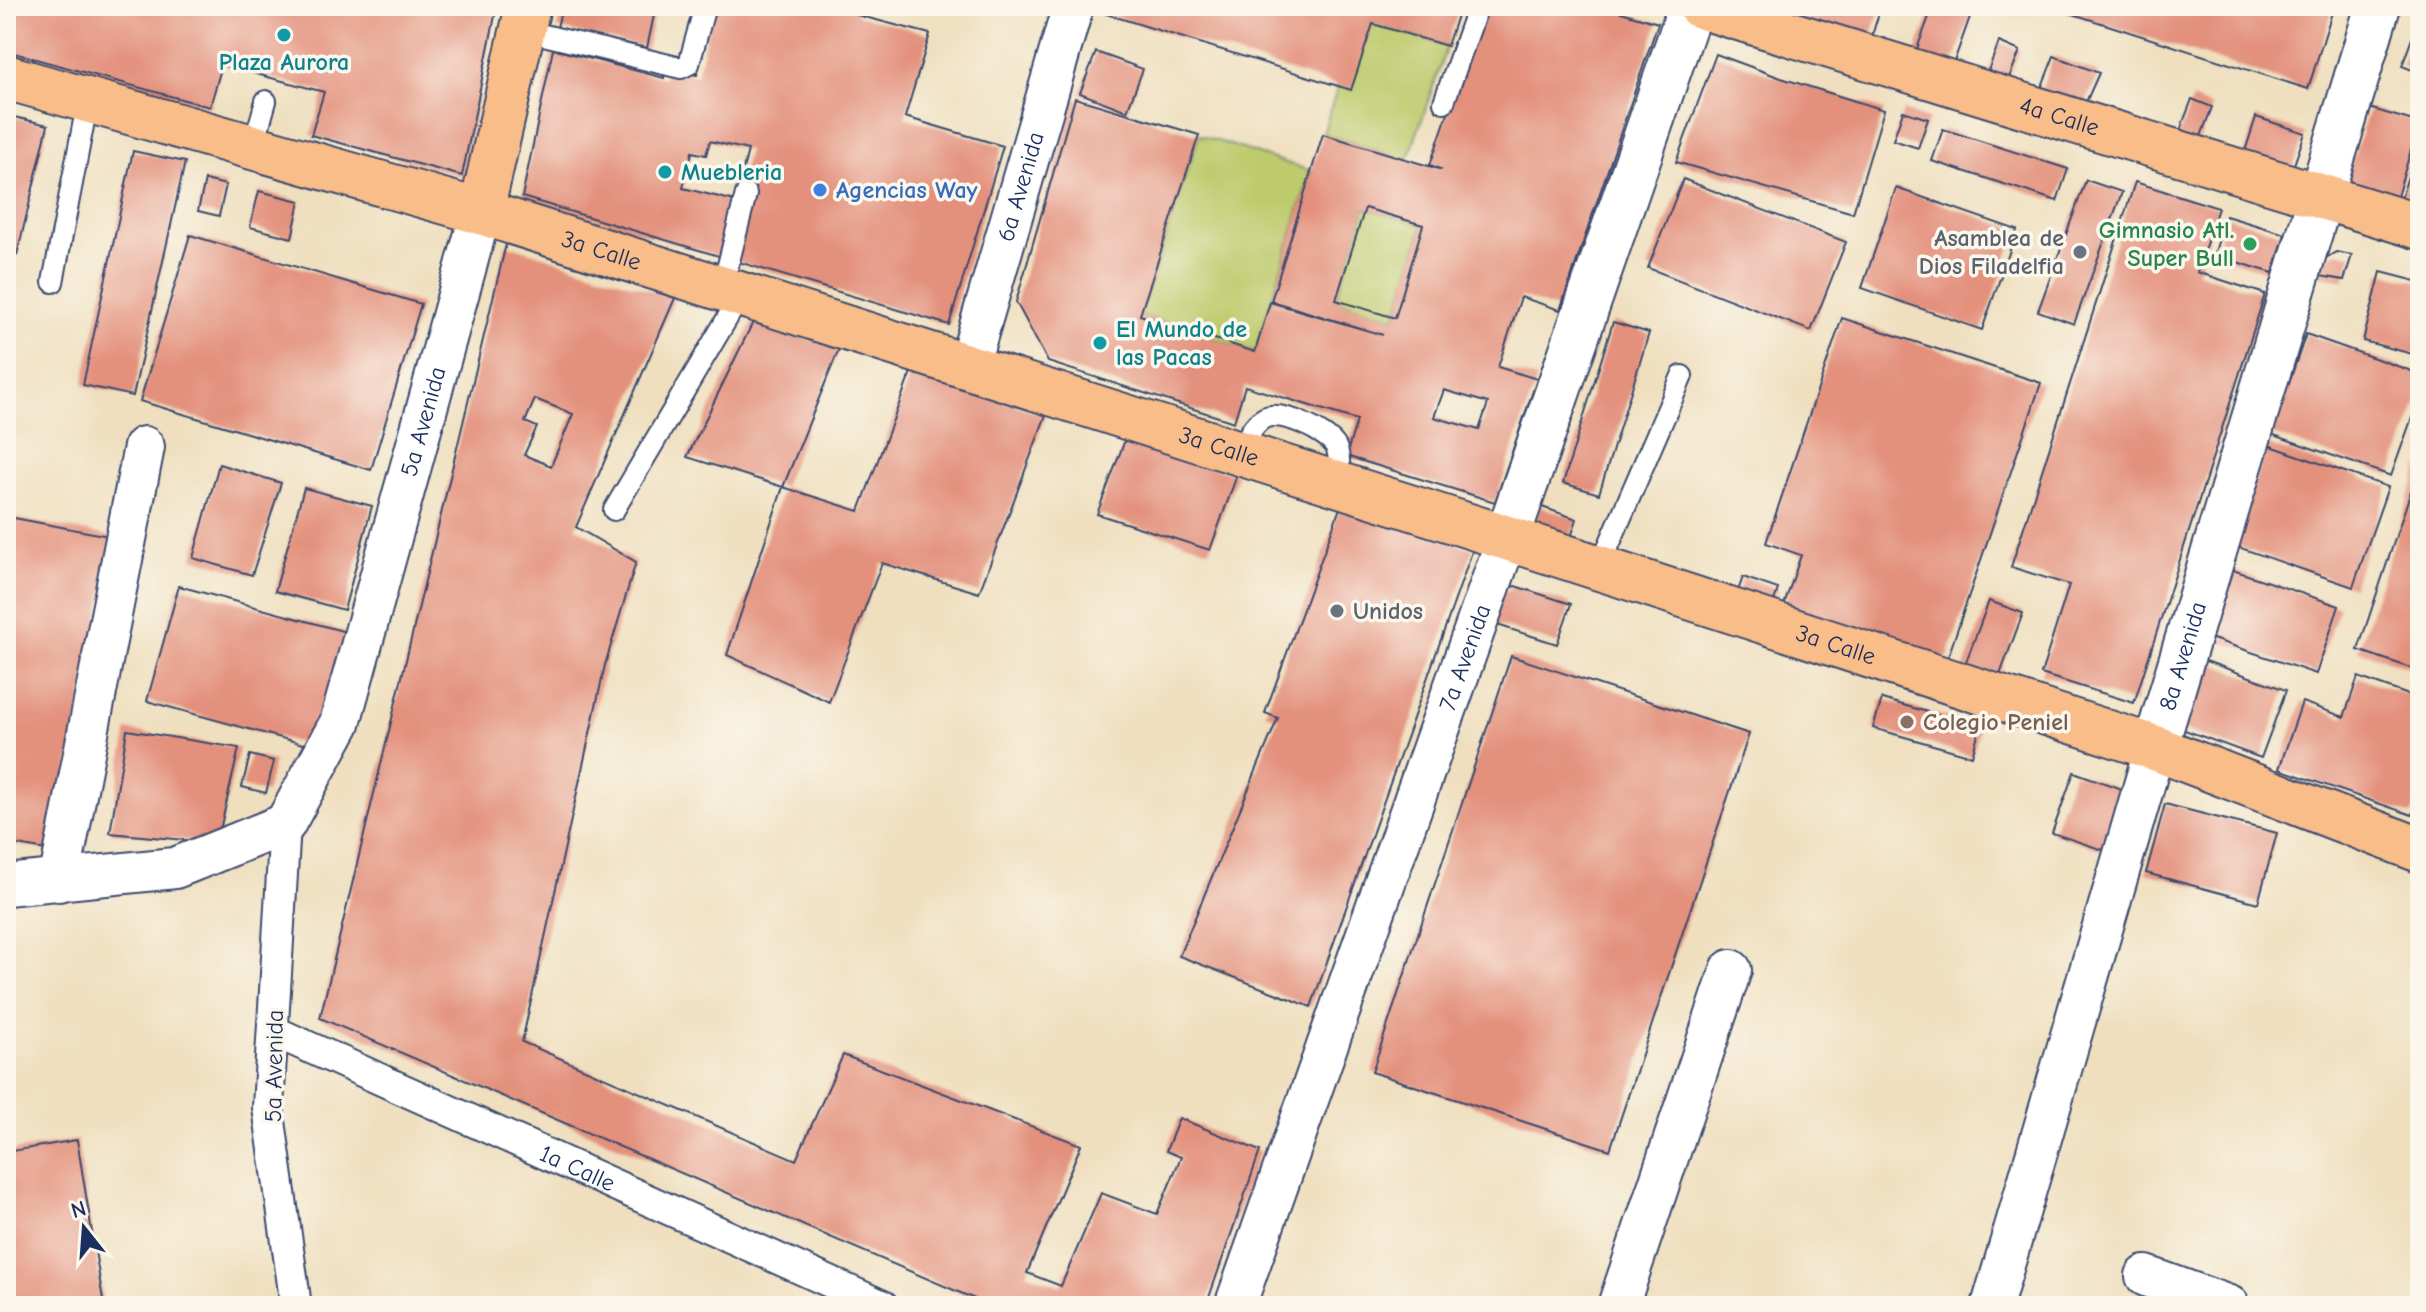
<svg xmlns="http://www.w3.org/2000/svg" width="2426" height="1312" font-family="'Comic Neue',sans-serif">
	<rect width="100%" height="100%" fill="#fbf7ec"/>
	<filter id="ink" filterUnits="userSpaceOnUse"><feTurbulence type="fractalNoise" baseFrequency=".0125" numOctaves="2"/><feDisplacementMap in="SourceGraphic" scale="16" xChannelSelector="R" yChannelSelector="G"/><feConvolveMatrix kernelMatrix="1 2 1 2 8 2 1 2 1" color-interpolation-filters="sRGB"/></filter>
	<filter id="wash" filterUnits="userSpaceOnUse"><feTurbulence type="fractalNoise" baseFrequency=".006" numOctaves="4" result="noise"/><feDisplacementMap in="SourceGraphic" scale="32" xChannelSelector="R" yChannelSelector="G"/><feGaussianBlur stdDeviation="1.8" result="paint"/><feColorMatrix in="noise" values="0 0 0 0 0 0 0 0 0 0 0 0 0 0 0 0 0 1.4 0 .05"/><feComposite in="paint" operator="in"/></filter>
	<g filter="url(#wash)">
		<rect width="100%" height="100%" fill="#efdfbf"/>
		<path fill="#becb6d" stroke="#6c7d66" stroke-width="2" d="M 1373,24 L 1447,46 L 1408,160 L 1323,134 L 1338,86 Z
			M 1199,135 L 1311,171 L 1255,352 L 1140,315 Z
			M 1365,208 L 1423,225 L 1395,318 L 1336,300 Z"/>
		<g id="blocks">
			<path fill="#e3907c" fill-rule="evenodd" d="M 6,6 L 497,6 L 462,176 L 311,135 L 324,92 L 222,65 L 210,107 L 14,53 L 6,40 Z
				M 562,6 L 656,6 L 647,48 L 557,28 Z
				M 713,6 L 859,6 L 857,15 L 930,34 L 905,117 L 1003,146 L 949,325 L 522,197 L 553,49 L 664,78 L 666,68 L 697,75 ZM 710,141 L 748,150 L 735,201 L 683,188 L 692,152 L 706,155 Z
				M 1102,6 L 1460,6 L 1447,46 L 1373,24 L 1351,90 L 1100,12 Z
				M 1485,6 L 1601,6 L 1658,23 L 1560,310 L 1521,297 L 1498,367 L 1537,379 L 1495,502 L 1346,456 L 1357,420 L 1245,386 L 1234,422 L 1048,362 L 1016,302 L 1075,98 L 1199,135 L 1140,315 L 1255,352 L 1270,302 L 1383,335 L 1271,301 L 1323,134 L 1442,170 L 1430,165 ZM 1365,208 L 1423,225 L 1395,318 L 1336,300 ZM 1444,390 L 1488,403 L 1479,430 L 1434,417 Z
				M 1779,6 L 1881,6 L 1871,39 L 1785,16 Z
				M 1933,6 L 1949,6 L 1971,14 L 1951,70 L 1914,57 Z
				M 2048,6 L 2334,6 L 2308,89 Z
				M 2420,16 L 2420,73 L 2402,66 Z
				M 1999,42 L 2020,51 L 2006,85 L 1986,76 Z
				M 1096,52 L 1143,69 L 1127,111 L 1080,93 Z
				M 1716,54 L 1781,78 L 1884,110 L 1853,213 L 1676,162 Z
				M 2054,56 L 2099,73 L 2082,111 L 2039,94 Z
				M 2192,99 L 2212,107 L 2196,149 L 2176,141 Z
				M 2369,108 L 2420,123 L 2420,142 L 2414,140 L 2393,210 L 2342,195 Z
				M 1903,111 L 1928,119 L 1918,148 L 1893,140 Z
				M 6,115 L 48,125 L 17,255 L 6,253 Z
				M 2256,117 L 2305,133 L 2288,182 L 2240,167 Z
				M 1943,129 L 2068,169 L 2057,201 L 1932,161 Z
				M 133,151 L 185,162 L 133,396 L 83,385 Z
				M 2412,164 L 2420,166 L 2420,221 L 2396,214 Z
				M 1683,179 L 1846,242 L 1811,331 L 1648,268 Z
				M 205,180 L 226,185 L 219,216 L 198,211 Z
				M 2086,180 L 2122,192 L 2074,324 L 2038,311 Z
				M 2135,182 L 2218,208 L 2197,272 L 2265,294 L 2134,703 L 2041,674 L 2069,585 L 2011,567 Z
				M 1896,188 L 2017,230 L 1982,330 L 1862,288 Z
				M 259,191 L 300,201 L 292,238 L 250,227 Z
				M 2226,216 L 2285,234 L 2273,273 L 2214,255 Z
				M 190,235 L 421,304 L 371,470 L 140,401 Z
				M 506,244 L 675,298 L 576,527 L 636,562 L 605,665 L 522,1042 L 796,1160 L 843,1055 L 1081,1145 L 1027,1273 L 1061,1286 L 1101,1193 L 1157,1214 L 1181,1157 L 1166,1151 L 1179,1118 L 1260,1151 L 1206,1306 L 991,1306 L 320,1018 ZM 535,399 L 573,414 L 551,466 L 524,455 L 537,427 L 525,422 Z
				M 2336,252 L 2352,255 L 2344,280 L 2320,276 L 2326,258 Z
				M 2381,272 L 2420,282 L 2420,356 L 2363,341 Z
				M 1842,318 L 2041,383 L 1947,660 L 1784,605 L 1801,555 L 1766,543 Z
				M 753,322 L 839,349 L 783,487 L 687,457 Z
				M 1613,322 L 1649,333 L 1599,494 L 1563,483 Z
				M 2306,334 L 2420,374 L 2420,395 L 2391,476 L 2271,434 Z
				M 911,372 L 1046,415 L 979,593 L 882,563 L 829,702 L 727,655 L 783,487 L 859,511 Z
				M 1125,440 L 1237,475 L 1210,550 L 1097,514 Z
				M 2268,445 L 2388,487 L 2353,587 L 2232,545 Z
				M 219,464 L 281,483 L 252,575 L 193,558 Z
				M 2419,467 L 2420,467 L 2420,671 L 2358,650 Z
				M 304,488 L 372,506 L 344,610 L 275,591 Z
				M 1539,506 L 1577,519 L 1568,546 L 1529,533 Z
				M 1340,508 L 1473,549 L 1311,1007 L 1179,956 L 1278,718 L 1265,713 Z
				M 9,517 L 114,537 L 52,851 L 6,843 L 6,531 Z
				M 2230,569 L 2339,606 L 2316,674 L 2207,637 Z
				M 1743,577 L 1778,589 L 1769,616 L 1733,605 Z
				M 179,586 L 346,632 L 314,747 L 147,701 Z
				M 1515,586 L 1571,604 L 1557,644 L 1491,623 L 1501,593 Z
				M 1989,601 L 2023,613 L 1995,688 L 1961,675 Z
				M 1511,656 L 1749,734 L 1610,1150 L 1372,1072 Z
				M 2203,660 L 2286,690 L 2261,758 L 2179,728 Z
				M 2358,677 L 2420,699 L 2420,791 L 2412,815 L 2279,769 L 2302,702 L 2344,717 Z
				M 1882,699 L 1980,727 L 1972,756 L 1873,728 Z
				M 127,730 L 239,748 L 217,843 L 110,833 Z
				M 250,755 L 274,761 L 266,793 L 242,787 Z
				M 2074,772 L 2127,791 L 2106,851 L 2052,833 Z
				M 2165,804 L 2277,833 L 2258,903 L 2146,873 Z
				M 77,1140 L 104,1306 L 6,1306 L 6,1152 Z"/>
		</g>
	</g>
	<g filter="url(#ink)">
		<use href="#blocks" fill-opacity="0" stroke="#3b496d" stroke-width="2"/>
		<g fill="none" stroke-linecap="round" stroke-linejoin="round">
			<g stroke="#3b496d" stroke-width="24">
				<path id="service" d="M 523,30 L 681,68 L 689,64 L 705,6
					M 1444,102 L 1478,6
					M 253,147 L 266,101
					M 53,282 L 88,100
					M 722,289 L 746,194
					M 1241,454 C 1246,441 1251,425 1264,418 C 1280,409 1328,432 1336,447 C 1341,458 1339,472 1338,484
					M 614,510 L 741,295
					M 1599,568 L 1682,376"/>
			</g>
			<g stroke="#3b496d" stroke-width="34">
				<g id="pedestrian">
					<path d="M 285,824 L 268,1107 L 296,1306"/>
					<path id="s1" d="M 273,1031 L 883,1306"/>
				</g>
			</g>
			<g stroke="#3b496d" stroke-width="44">
				<g id="minor">
					<path id="s2" d="M 968,367 L 1073,6"/>
					<path d="M 59,881 L 144,447"/>
					<path id="s3" d="M 6,885 L 175,868 L 285,824 L 340,723 L 481,212"/>
					<path d="M 2146,1276 L 2229,1306"/>
					<path id="s4" d="M 1235,1306 L 1507,538"/>
					<path d="M 1618,1306 L 1731,970"/>
					<path d="M 1992,1306 L 2155,748"/>
				</g>
			</g>
			<g stroke="#3b496d" stroke-width="48">
				<g id="tertiary">
					<path d="M 1507,538 L 1691,6"/>
					<path id="s5" d="M 2155,748 L 2378,6"/>
				</g>
			</g>
			<g stroke="#3b496d" stroke-width="48">
				<g id="primary">
					<path id="s6" d="M 1700,6 L 2420,227"/>
					<path id="s7" d="M 6,77 L 481,212 L 1507,538 L 2155,748 L 2420,850"/>
					<path d="M 481,212 L 528,6"/>
				</g>
			</g>
			<use href="#service" stroke="#fff" stroke-width="20"/>
			<use href="#pedestrian" stroke="#fff" stroke-width="30"/>
			<use href="#minor" stroke="#fff" stroke-width="40"/>
			<use href="#tertiary" stroke="#fff" stroke-width="44"/>
			<use href="#primary" stroke="#f8bd89" stroke-width="44"/>
		</g>
	</g>
	<g fill="#0f9aa8" stroke="#fbf7ec" stroke-width="3">
		<circle cx="284" cy="35" r="8"/>
		<circle cx="665" cy="172" r="8"/>
		<circle cx="1100" cy="343" r="8"/>
	</g>
	<circle fill="#3f7fe0" stroke="#fbf7ec" stroke-width="3" cx="820" cy="190" r="8"/>
	<circle fill="#2e9e5b" stroke="#fbf7ec" stroke-width="3" cx="2250" cy="244" r="8"/>
	<g fill="#6b7280" stroke="#fbf7ec" stroke-width="3">
		<circle cx="2080" cy="252" r="8"/>
		<circle cx="1337" cy="611" r="8"/>
	</g>
	<circle fill="#8d6e63" stroke="#fbf7ec" stroke-width="3" cx="1907" cy="722" r="8"/>
	<g text-anchor="middle" stroke-width="7" stroke-linejoin="round" paint-order="stroke">
		<g font-size="24" font-weight="bold" fill="#0d838f" stroke="#fbf7ec" text-anchor="start">
			<text x="284" y="70" text-anchor="middle">Plaza Aurora</text>
			<text x="681" y="180">Muebleria</text>
			<text x="1116" y="337">El Mundo de<tspan x="1116" dy="28">las Pacas</tspan></text>
		</g>
		<g font-size="24" fill="#1b2f5e" stroke="#fbf7ec">
			<text dy="8" stroke="none"><textPath href="#s6" startOffset="376">4a Calle</textPath></text>
			<text dy="8" stroke="none"><textPath href="#s2" startOffset="188">6a Avenida</textPath></text>
			<text dy="8" stroke="none"><textPath href="#s7" startOffset="620">3a Calle</textPath></text>
			<text dy="8" stroke="none"><textPath href="#s3" startOffset="716">5a Avenida</textPath></text>
			<text dy="8" stroke="none"><textPath href="#s7" startOffset="1268">3a Calle</textPath></text>
			<text dy="8" stroke="none"><textPath href="#s7" startOffset="1916">3a Calle</textPath></text>
			<text dy="8" stroke="none"><textPath href="#s5" startOffset="96">8a Avenida</textPath></text>
			<text dy="8" stroke="none"><textPath href="#s4" startOffset="688">7a Avenida</textPath></text>
			<text transform="translate(274 1066) rotate(-89)" y="8">5a Avenida</text>
			<text dy="8" stroke="none"><textPath href="#s1" startOffset="334">1a Calle</textPath></text>
		</g>
		<g font-size="24" font-weight="bold" fill="#366cbe" stroke="#fbf7ec" text-anchor="start">
			<text x="836" y="198">Agencias Way</text>
		</g>
		<g font-size="24" font-weight="bold" fill="#27864d" stroke="#fbf7ec" text-anchor="end">
			<text x="2234" y="238">Gimnasio Atl.<tspan x="2234" dy="28">Super Bull</tspan></text>
		</g>
		<g font-size="24" font-weight="bold" fill="#5b616d" stroke="#fbf7ec" text-anchor="end">
			<text x="2064" y="246">Asamblea de<tspan x="2064" dy="28">Dios Filadelfia</tspan></text>
			<text x="1353" y="619" text-anchor="start">Unidos</text>
		</g>
		<g font-size="24" font-weight="bold" fill="#785e54" stroke="#fbf7ec" text-anchor="start">
			<text x="1923" y="730">Colegio Peniel</text>
		</g>
	</g>
	<rect width="2426" height="1312" fill="none" stroke="#fbf7ec" stroke-width="32"/>
	<g transform="translate(84 1228) rotate(343)" stroke="#fbf7ec" stroke-width="6" paint-order="stroke">
	<path d="M0-6L14 30L0 20L-14 30Z" fill="#1b2f5e"/>
	<text y="-12" font-size="22" font-weight="bold" text-anchor="middle" fill="#1b2f5e">N</text>
	</g>
</svg>
